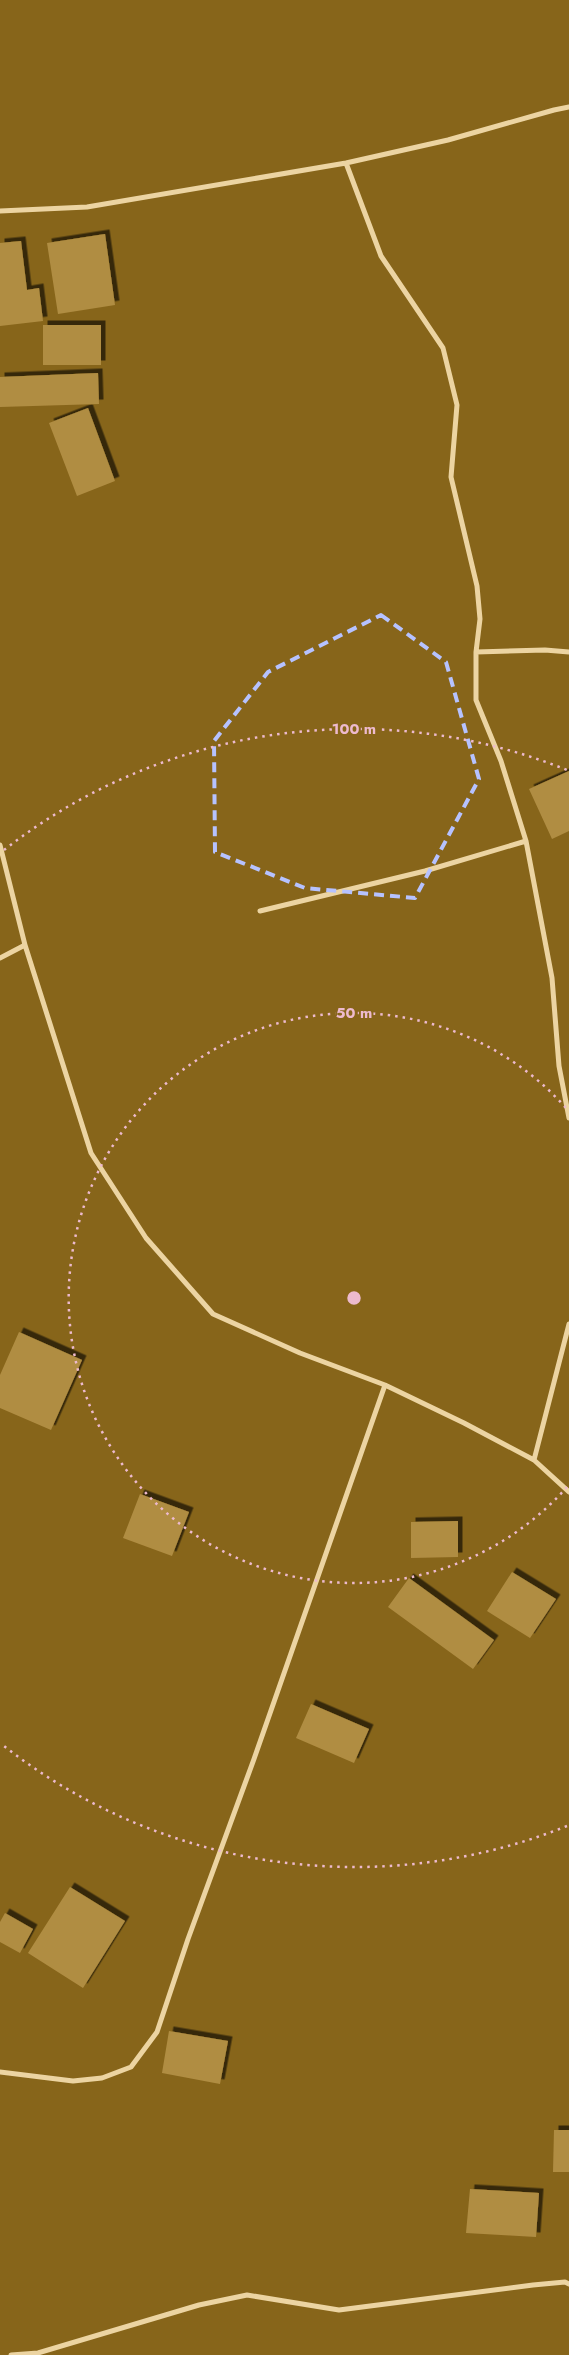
<svg xmlns="http://www.w3.org/2000/svg" width="569" height="2355" font-family="Jost,sans-serif">
	<defs>
		<filter id="shadow"><feDropShadow dx="4.5" dy="-4.5" stdDeviation="0" flood-color="#0009"/></filter>
	</defs>
	<rect width="100%" height="100%" fill="#87651a"/>
	<path fill="#b08d43" filter="url(#shadow)" d="M 105,234 L 115,305 L 58,314 L 47,243 Z
		M 21,241 L 27,290 L 39,288 L 43,321 L 0,326 L 0,243 Z
		M 43,325 L 101,325 L 101,365 L 43,365 Z
		M 98,373 L 99,404 L 0,407 L 0,377 Z
		M 88,408 L 115,481 L 77,496 L 49,423 Z
		M 569,771 L 569,831 L 552,839 L 529,789 Z
		M 19,1332 L 82,1360 L 51,1430 L 0,1408 L 0,1375 Z
		M 140,1494 L 189,1512 L 172,1556 L 123,1538 Z
		M 458,1521 L 458,1557 L 411,1558 L 411,1522 Z
		M 512,1572 L 556,1599 L 530,1638 L 487,1611 Z
		M 409,1578 L 494,1640 L 473,1669 L 388,1607 Z
		M 311,1704 L 369,1729 L 354,1763 L 296,1738 Z
		M 70,1887 L 125,1921 L 83,1988 L 28,1953 Z
		M 5,1913 L 33,1929 L 20,1953 L 0,1942 L 0,1922 Z
		M 169,2031 L 228,2041 L 220,2084 L 162,2073 Z
		M 554,2130 L 569,2130 L 569,2172 L 553,2172 Z
		M 470,2189 L 539,2193 L 536,2237 L 466,2233 Z"/>
	<g fill="none" stroke-linecap="round" stroke-linejoin="round">
		<path stroke="#ecd4a2" stroke-width="5" d="M 346,163 L 381,256 L 443,348 L 457,405 L 451,477 L 477,586 L 480,619 L 476,652 L 476,700 L 501,761 L 526,841 L 552,978 L 559,1066 L 569,1118
			M 0,211 L 87,207 L 346,163 L 448,140 L 554,110 L 569,107
			M 476,652 L 545,650 L 569,652
			M 0,845 L 25,945 L 91,1153 L 146,1238 L 213,1314 L 300,1353 L 385,1385 L 464,1423 L 534,1460 L 569,1492
			M 260,911 L 425,871 L 526,841
			M 0,958 L 25,945
			M 534,1460 L 569,1324
			M 0,2072 L 73,2081 L 102,2078 L 131,2067 L 157,2032 L 188,1939 L 254,1759 L 385,1385
			M 11,2355 L 38,2353 L 199,2305 L 247,2295 L 339,2310 L 533,2285 L 565,2282 L 569,2284"/>
	</g>
	<path fill="none" stroke="#b6c2ff" stroke-width="4" stroke-dasharray="10 6" stroke-linejoin="round" d="M 381,615 L 446,662 L 479,779 L 415,898 L 305,888 L 215,852 L 214,741 L 268,672 Z"/>
	<g fill="none" stroke="#edbace" stroke-width="2.5" stroke-dasharray="2.5 5">
		<path d="M567 1487A285 285 0 1 1 567 1109"/>
		<path d="M567 1826A569 569 0 0 1 4 1746M4 850A569 569 0 0 1 567 770"/>
	</g>
	<circle cx="354" cy="1298" r="8" fill="#edbace" stroke="#87651a" stroke-width="2.5"/>
	<g font-size="15" text-anchor="middle" font-weight="bold" fill="#edbace" stroke="#87651a" stroke-width="4" stroke-linejoin="round" paint-order="stroke">
		<text x="354" y="734">100 m</text>
		<text x="354" y="1018">50 m</text>
	</g>
</svg>
